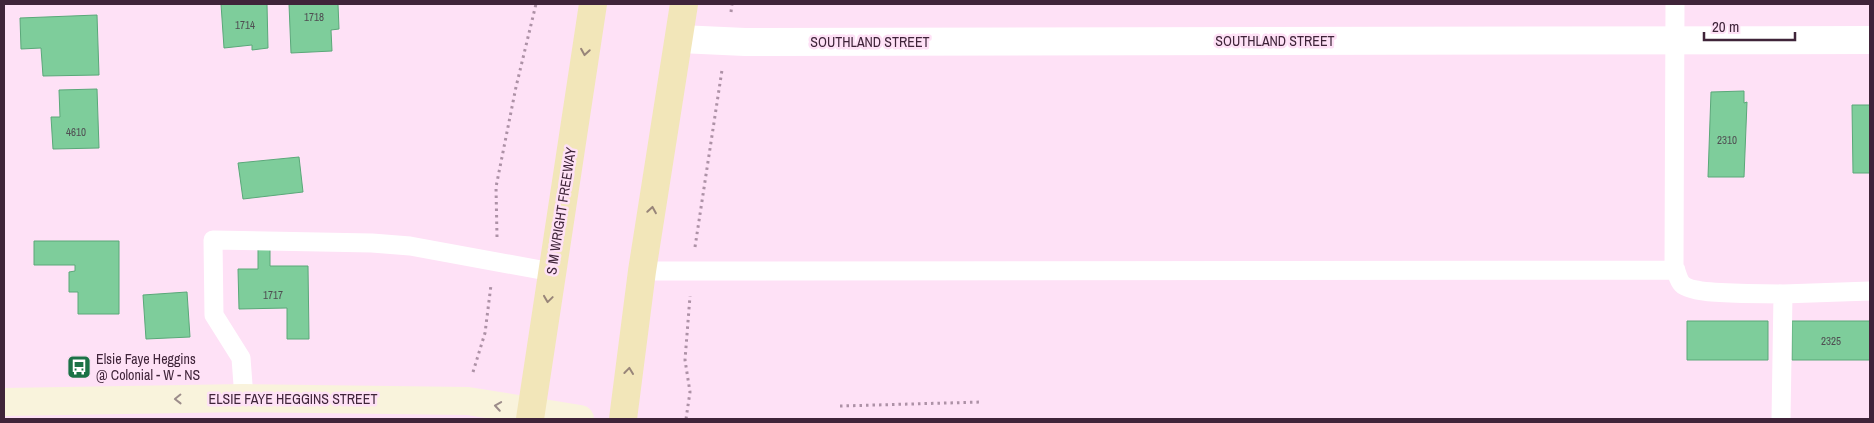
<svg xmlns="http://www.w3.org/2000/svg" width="1874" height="423" font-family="'Archivo Narrow',sans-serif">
	<rect width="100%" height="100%" fill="#fee1f6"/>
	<path fill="#7ecd9b" stroke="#5aa879" d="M 221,4 L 267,4 L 268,48 L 252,50 L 252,45 L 224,48 Z
		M 289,4 L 338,4 L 339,29 L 331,30 L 332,51 L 291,53 Z
		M 97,15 L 99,75 L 43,76 L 41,48 L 21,49 L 20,18 Z
		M 97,89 L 99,148 L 53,149 L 51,117 L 60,117 L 59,90 Z
		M 1744,91 L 1744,103 L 1747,102 L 1744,177 L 1708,177 L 1711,92 Z
		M 1852,105 L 1870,105 L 1870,173 L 1853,173 Z
		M 299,157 L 303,192 L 243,199 L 238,163 Z
		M 34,241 L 119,241 L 119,314 L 78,314 L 78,292 L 69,292 L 69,272 L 75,271 L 75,265 L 34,265 Z
		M 258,249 L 270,249 L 270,266 L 308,266 L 309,339 L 287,339 L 287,308 L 239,309 L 238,269 L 258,269 Z
		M 187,292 L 190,337 L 146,339 L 143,295 Z
		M 1687,321 L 1768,321 L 1768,360 L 1687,360 Z
		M 1792,321 L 1870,321 L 1870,360 L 1792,360 Z"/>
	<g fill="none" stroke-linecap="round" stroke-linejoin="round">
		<path stroke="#ad91a6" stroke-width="3" stroke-dasharray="2.5 4" stroke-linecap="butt" d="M 731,12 L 732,4
			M 497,237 L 496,187 L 516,87 L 536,4
			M 695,247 L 722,70
			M 473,372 L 485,333 L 491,285
			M 840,406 L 982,402
			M 686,419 L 690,392 L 685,360 L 690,296"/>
		<path stroke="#fff" stroke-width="19" d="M 1675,4 L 1674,266 C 1677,272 1678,280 1682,284 C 1693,296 1764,293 1783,294
			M 642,271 L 1676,270
			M 244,398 L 241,358 L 214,315 L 213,240 L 372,243 L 410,246 L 552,272
			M 1781,419 L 1783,294 L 1870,291"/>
		<path stroke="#fff" stroke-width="28" d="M 680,39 L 745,42 L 1870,40"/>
		<path stroke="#f9f3dc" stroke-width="28" d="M 4,402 L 244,398 L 468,401 L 580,419"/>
		<path stroke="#f2e6b9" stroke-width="28" d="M 530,419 L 593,4
			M 623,419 L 642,271 L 684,4"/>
	</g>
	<defs><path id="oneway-chevron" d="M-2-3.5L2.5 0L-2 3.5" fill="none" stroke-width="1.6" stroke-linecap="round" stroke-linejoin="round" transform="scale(1.25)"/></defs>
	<g stroke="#988579">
		<use href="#oneway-chevron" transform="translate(585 52) rotate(99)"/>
		<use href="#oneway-chevron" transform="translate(652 210) rotate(-81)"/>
		<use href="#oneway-chevron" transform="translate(548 299) rotate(98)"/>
		<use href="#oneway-chevron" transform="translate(629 371) rotate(-83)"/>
	</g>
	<g stroke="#9c8c8a">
		<use href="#oneway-chevron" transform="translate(178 399) rotate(179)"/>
		<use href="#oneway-chevron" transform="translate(498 406) rotate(-171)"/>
	</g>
	<defs>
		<g id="bus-square" transform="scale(1.25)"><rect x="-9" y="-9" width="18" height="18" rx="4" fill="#1b7246" stroke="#fee1f6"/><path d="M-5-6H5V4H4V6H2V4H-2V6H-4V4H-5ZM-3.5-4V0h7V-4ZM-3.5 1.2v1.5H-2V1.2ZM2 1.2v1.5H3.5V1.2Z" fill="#fff"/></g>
	</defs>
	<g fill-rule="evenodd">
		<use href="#bus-square" x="79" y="367"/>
	</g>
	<g text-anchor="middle" stroke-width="5" stroke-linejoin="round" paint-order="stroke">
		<g font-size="11" fill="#4f4e52">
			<text x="314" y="21">1718</text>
			<text x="245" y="29">1714</text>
			<text x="76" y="136">4610</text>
			<text x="1727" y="144">2310</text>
			<text x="273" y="299">1717</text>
			<text x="1831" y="345">2325</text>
		</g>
		<g font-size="14" fill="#3f2439" stroke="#fee1f6">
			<text x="1275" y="46">SOUTHLAND STREET</text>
			<text x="870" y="47">SOUTHLAND STREET</text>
			<text transform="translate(561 211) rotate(-81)" y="5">S M WRIGHT FREEWAY</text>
			<text x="293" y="404">ELSIE FAYE HEGGINS STREET</text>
		</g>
		<g font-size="14" fill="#3f2439" stroke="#fee1f6" text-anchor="start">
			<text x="96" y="364">Elsie Faye Heggins<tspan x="96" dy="16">@ Colonial - W - NS</tspan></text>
		</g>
	</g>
	<rect width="1874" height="423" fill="none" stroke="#3f2439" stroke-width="10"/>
	<path d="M1704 32v8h91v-8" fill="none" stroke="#3f2439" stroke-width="2.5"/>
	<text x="1712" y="32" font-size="15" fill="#3f2439" stroke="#fee1f6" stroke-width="4" paint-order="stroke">20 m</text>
</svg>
